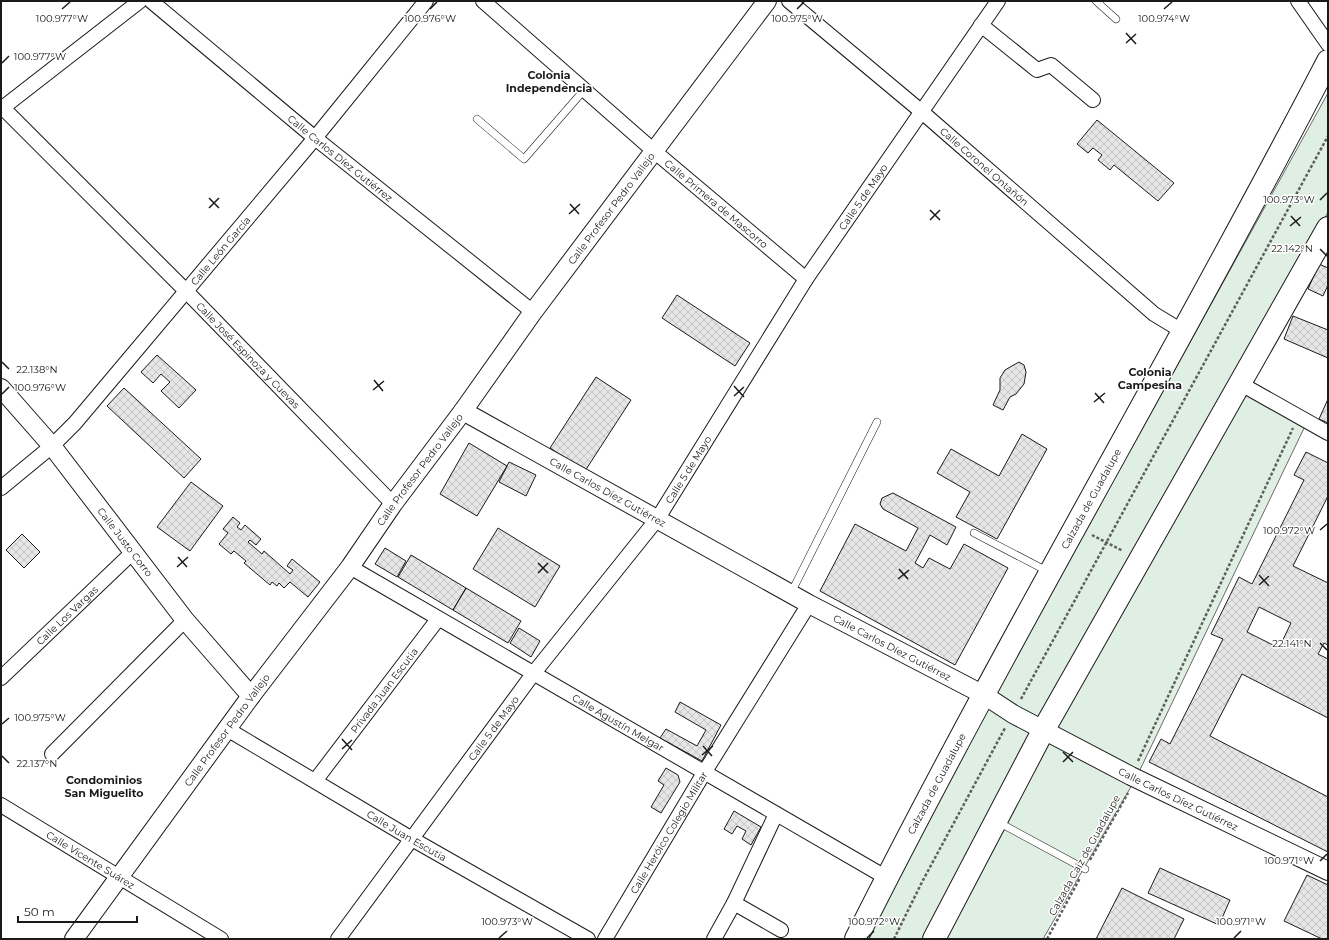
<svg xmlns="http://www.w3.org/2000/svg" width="1329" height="940" font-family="Montserrat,sans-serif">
	<defs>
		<pattern id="building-cross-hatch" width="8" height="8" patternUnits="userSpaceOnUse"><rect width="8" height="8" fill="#e6e6e6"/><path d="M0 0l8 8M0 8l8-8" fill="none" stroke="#c5c5c5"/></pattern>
	</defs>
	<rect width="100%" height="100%" fill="#fff"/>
	<path fill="#e0efe3" stroke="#6a6a6a" d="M 1328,93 L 1328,212 L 1245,367 L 928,939 L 865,939 L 988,707 Z
		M 1241,384 L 1307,422 L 1136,778 L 1043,939 L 938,939 Z"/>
	<path fill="url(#building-cross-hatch)" stroke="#1a1a1a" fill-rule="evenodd" d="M 1097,120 L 1174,183 L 1158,201 L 1114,165 L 1110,170 L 1098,160 L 1102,155 L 1093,148 L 1088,153 L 1077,144 Z
		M 1319,264 L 1328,268 L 1328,285 L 1323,296 L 1308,289 Z
		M 677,295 L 750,343 L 735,366 L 662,318 Z
		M 1293,316 L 1328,330 L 1328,358 L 1284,339 Z
		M 157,355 L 196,390 L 179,408 L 161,391 L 170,382 L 161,374 L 153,383 L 141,372 Z
		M 1019,362 L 1024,365 L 1026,372 L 1024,384 L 1016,394 L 1010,397 L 1003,410 L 993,405 L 1000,390 L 1000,378 L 1005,370 Z
		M 596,377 L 631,400 L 585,471 L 550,448 Z
		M 124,388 L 201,459 L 184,478 L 107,406 Z
		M 1328,399 L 1328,423 L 1319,419 Z
		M 1022,434 L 1047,449 L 997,539 L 956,517 L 970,492 L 937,473 L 951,449 L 999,476 Z
		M 469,443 L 507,466 L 477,516 L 440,494 Z
		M 1306,452 L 1328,463 L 1328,496 L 1293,566 L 1328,583 L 1328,645 L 1324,643 L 1318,654 L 1328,659 L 1328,718 L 1242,674 L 1210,736 L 1328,797 L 1328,852 L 1149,762 L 1161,739 L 1170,744 L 1223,639 L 1211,634 L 1239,577 L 1252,584 L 1304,480 L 1294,475 ZM 1259,607 L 1291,623 L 1279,648 L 1247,632 Z
		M 509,462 L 536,475 L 526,496 L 499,482 Z
		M 191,482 L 223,506 L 190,551 L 157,527 Z
		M 893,493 L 956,527 L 947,545 L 930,535 L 915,563 L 923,568 L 929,558 L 950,569 L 964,544 L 1008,568 L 955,665 L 820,591 L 855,524 L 906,551 L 918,528 L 883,509 L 880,504 L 882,498 Z
		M 233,517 L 240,523 L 237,527 L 241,530 L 245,525 L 261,539 L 256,545 L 250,540 L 248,542 L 262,554 L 264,551 L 290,574 L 293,570 L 287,566 L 292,559 L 320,582 L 308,597 L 290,582 L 284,588 L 279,583 L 277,586 L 272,582 L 270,585 L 244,563 L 246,561 L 234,551 L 231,554 L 219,544 L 228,533 L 223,529 Z
		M 498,528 L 560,566 L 535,607 L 473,569 Z
		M 22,534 L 40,552 L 24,568 L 6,550 Z
		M 385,548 L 406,561 L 397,577 L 375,564 Z
		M 411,555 L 466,588 L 453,610 L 398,577 Z
		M 466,588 L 521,621 L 508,643 L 453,610 Z
		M 519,628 L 540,641 L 531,657 L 510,643 Z
		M 680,702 L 721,725 L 702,761 L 660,738 L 666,729 L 697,746 L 706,730 L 675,712 Z
		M 666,768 L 678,775 L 680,782 L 661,813 L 651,807 L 664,785 L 658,781 Z
		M 734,811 L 761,827 L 751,845 L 742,839 L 746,831 L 737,826 L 732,834 L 724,829 Z
		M 1160,868 L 1230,900 L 1219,925 L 1148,893 Z
		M 1307,875 L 1328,885 L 1328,939 L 1322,939 L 1284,921 Z
		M 1122,888 L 1184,919 L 1174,939 L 1096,939 Z"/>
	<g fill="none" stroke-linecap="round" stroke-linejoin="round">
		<g stroke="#1a1a1a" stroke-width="8">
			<path id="service" d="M 1096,1 L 1116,19
				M 477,119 L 524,159 L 585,89
				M 974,533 L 1047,571
				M 791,593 L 877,422
				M 998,822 L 1085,869"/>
		</g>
		<g stroke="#1a1a1a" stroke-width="16">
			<g id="minor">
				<path id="s1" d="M 151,1 L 315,138 L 533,312"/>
				<path id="s2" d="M 483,1 L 654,151 L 806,279"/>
				<path id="s3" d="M 789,1 L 922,112 L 1154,314 L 1182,331"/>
				<path d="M 1298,1 L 1328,44"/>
				<path d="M 981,25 L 1037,70 L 1051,65 L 1093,100"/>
				<path id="s4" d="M 1,106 L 186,291 L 393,504"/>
				<path d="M 1,109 L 140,1"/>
				<path d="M 1241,384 L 1328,433"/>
				<path id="s5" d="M 1,488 L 52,446 L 75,423 L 315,138 L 426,1"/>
				<path id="s6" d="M 350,567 L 887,878"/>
				<path id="s7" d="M 1,678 L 132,553"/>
				<path id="s8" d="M 227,729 L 412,839 L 588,939"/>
				<path d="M 52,754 L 185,620"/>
				<path id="s9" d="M 315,781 L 438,619"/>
				<path id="s10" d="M 1,805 L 221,939"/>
				<path d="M 734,903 L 781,930"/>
				<path id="s11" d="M 338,939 L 533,674 L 658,518 L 806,279 L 998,1"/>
				<path id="s12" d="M 605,939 L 704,773 L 809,604"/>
				<path d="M 714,939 L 734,903 L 776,814"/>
			</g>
		</g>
		<g stroke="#1a1a1a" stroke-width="20">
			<g id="tertiary">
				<path id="s13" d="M 1,388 L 52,446 L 185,620 L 251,696"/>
				<path id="s14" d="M 463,411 L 809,604 L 984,695 L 1013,714 L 1131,776 L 1328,871"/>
				<path id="s15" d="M 74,939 L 251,696 L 350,567 L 393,504 L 463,411 L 533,312 L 767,1"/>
			</g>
		</g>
		<g stroke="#1a1a1a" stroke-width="24">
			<g id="primary">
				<path id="s16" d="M 856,939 C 1005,642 1175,356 1328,61"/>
				<path d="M 934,939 L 1044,729 L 1328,228"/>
			</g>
		</g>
		<path stroke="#5f5f5f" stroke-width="2.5" stroke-dasharray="3 2" stroke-linecap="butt" d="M 1092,535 L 1123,551
			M 1021,699 L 1328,136
			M 1138,761 L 1293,428
			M 1090,860 L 1128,793
			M 894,939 L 922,882 L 1005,728
			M 1047,939 L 1080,878"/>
		<use href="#service" stroke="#fff" stroke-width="7"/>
		<use href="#minor" stroke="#fff" stroke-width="14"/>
		<use href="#tertiary" stroke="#fff" stroke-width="18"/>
		<use href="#primary" stroke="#fff" stroke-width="22"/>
	</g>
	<path fill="none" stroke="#1a1a1a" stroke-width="1.5" d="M 62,9 L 70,2M 430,9 L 437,2M 797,9 L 804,2M 1164,9 L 1172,2M 1126,33 L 1136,44M 1126,43 L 1136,34M 2,63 L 9,56M 209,198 L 219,208M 1320,200 L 1327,193M 570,204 L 579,214M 209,208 L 219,198M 930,210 L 940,220M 569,214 L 580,204M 1291,216 L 1300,226M 930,220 L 940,210M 1290,226 L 1301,217M 1320,249 L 1327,256M 2,362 L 9,369M 374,380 L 383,391M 734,386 L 744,397M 373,390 L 384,381M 1095,393 L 1104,403M 2,394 L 9,387M 734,396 L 744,387M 1094,402 L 1105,393M 1320,530 L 1327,524M 178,557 L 187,567M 538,563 L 548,573M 177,567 L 188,557M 899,569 L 908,579M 538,573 L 548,563M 1259,575 L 1269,586M 898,579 L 909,570M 1259,585 L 1269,576M 1320,643 L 1327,650M 2,724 L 9,718M 342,739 L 352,750M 703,746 L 712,756M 342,749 L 352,740M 1063,752 L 1073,762M 702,755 L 713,746M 2,756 L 9,763M 1063,762 L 1073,752M 1320,861 L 1327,854M 499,938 L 507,931M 867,938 L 874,931M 1234,938 L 1241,931"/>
	<g text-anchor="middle" stroke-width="3" stroke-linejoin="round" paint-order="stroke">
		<g font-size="10" fill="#1a1a1a" stroke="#fff">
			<text dy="4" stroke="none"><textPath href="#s1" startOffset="246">Calle Carlos Díez Gutiérrez</textPath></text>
			<text dy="4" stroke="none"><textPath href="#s3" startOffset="256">Calle Coronel Ontañón</textPath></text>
			<text dy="4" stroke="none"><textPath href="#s11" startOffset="910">Calle 5 de Mayo</textPath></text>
			<text dy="4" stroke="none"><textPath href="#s2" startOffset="309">Calle Primera de Mascorro</textPath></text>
			<text dy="4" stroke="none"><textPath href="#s15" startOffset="907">Calle Profesor Pedro Vallejo</textPath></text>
			<text dy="4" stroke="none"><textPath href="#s5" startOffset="324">Calle León García</textPath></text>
			<text dy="4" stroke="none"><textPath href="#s4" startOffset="351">Calle José Espinoza y Cuevas</textPath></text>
			<text dy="4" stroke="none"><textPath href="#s15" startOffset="583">Calle Profesor Pedro Vallejo</textPath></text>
			<text dy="4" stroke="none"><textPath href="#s11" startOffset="586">Calle 5 de Mayo</textPath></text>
			<text dy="4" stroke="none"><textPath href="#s14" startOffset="166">Calle Carlos Díez Gutiérrez</textPath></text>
			<text dy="4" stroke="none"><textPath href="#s16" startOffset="499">Calzada de Guadalupe</textPath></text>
			<text dy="4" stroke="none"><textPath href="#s13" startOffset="198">Calle Justo Corro</textPath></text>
			<text dy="4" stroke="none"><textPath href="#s7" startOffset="91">Calle Los Vargas</textPath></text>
			<text dy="4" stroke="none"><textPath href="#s14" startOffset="490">Calle Carlos Díez Gutiérrez</textPath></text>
			<text dy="4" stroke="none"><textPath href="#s9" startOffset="114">Privada Juan Escutia</textPath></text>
			<text dy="4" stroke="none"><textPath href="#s6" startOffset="310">Calle Agustín Melgar</textPath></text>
			<text dy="4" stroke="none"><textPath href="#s11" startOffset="262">Calle 5 de Mayo</textPath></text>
			<text dy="4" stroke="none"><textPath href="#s15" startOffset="259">Calle Profesor Pedro Vallejo</textPath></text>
			<text dy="4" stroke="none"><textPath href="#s16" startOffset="175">Calzada de Guadalupe</textPath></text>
			<text dy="4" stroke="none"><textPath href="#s14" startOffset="814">Calle Carlos Díez Gutiérrez</textPath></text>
			<text dy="4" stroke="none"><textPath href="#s12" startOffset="124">Calle Heróico Colegio Militar</textPath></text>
			<text dy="4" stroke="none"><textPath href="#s8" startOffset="209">Calle Juan Escutia</textPath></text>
			<text transform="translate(1084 855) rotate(-61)" y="4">Calzada Caiz de Guadalupe</text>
			<text dy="4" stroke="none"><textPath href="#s10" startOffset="105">Calle Vicente Suárez</textPath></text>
		</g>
		<g font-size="11" font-weight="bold" fill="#1a1a1a" stroke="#fff">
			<text x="549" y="79">Colonia<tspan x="549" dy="13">Independencia</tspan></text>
			<text x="1150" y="376">Colonia<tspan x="1150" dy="13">Campesina</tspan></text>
			<text x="104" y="784">Condominios<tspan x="104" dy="13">San Miguelito</tspan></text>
		</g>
	</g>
	<g font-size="10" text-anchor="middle" fill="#1a1a1a" stroke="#fff" stroke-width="3" stroke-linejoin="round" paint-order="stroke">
		<text x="797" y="22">100.975°W</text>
		<text x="62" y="22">100.977°W</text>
		<text x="430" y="22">100.976°W</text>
		<text x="1164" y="22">100.974°W</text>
		<text x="40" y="60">100.977°W</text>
		<text x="1289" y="203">100.973°W</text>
		<text x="1292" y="252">22.142°N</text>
		<text x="37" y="373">22.138°N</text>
		<text x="40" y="391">100.976°W</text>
		<text x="1289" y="534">100.972°W</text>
		<text x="1292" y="647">22.141°N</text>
		<text x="40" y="721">100.975°W</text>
		<text x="37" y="767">22.137°N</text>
		<text x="1289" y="864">100.971°W</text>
		<text x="507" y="925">100.973°W</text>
		<text x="874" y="925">100.972°W</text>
		<text x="1241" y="925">100.971°W</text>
	</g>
	<rect width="1329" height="940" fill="none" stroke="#1a1a1a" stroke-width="4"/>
	<path d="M18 916v6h119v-6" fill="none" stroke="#1a1a1a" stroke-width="2"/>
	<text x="24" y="916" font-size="12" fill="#1a1a1a" stroke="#ffffff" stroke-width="3" paint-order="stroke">50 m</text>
</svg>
